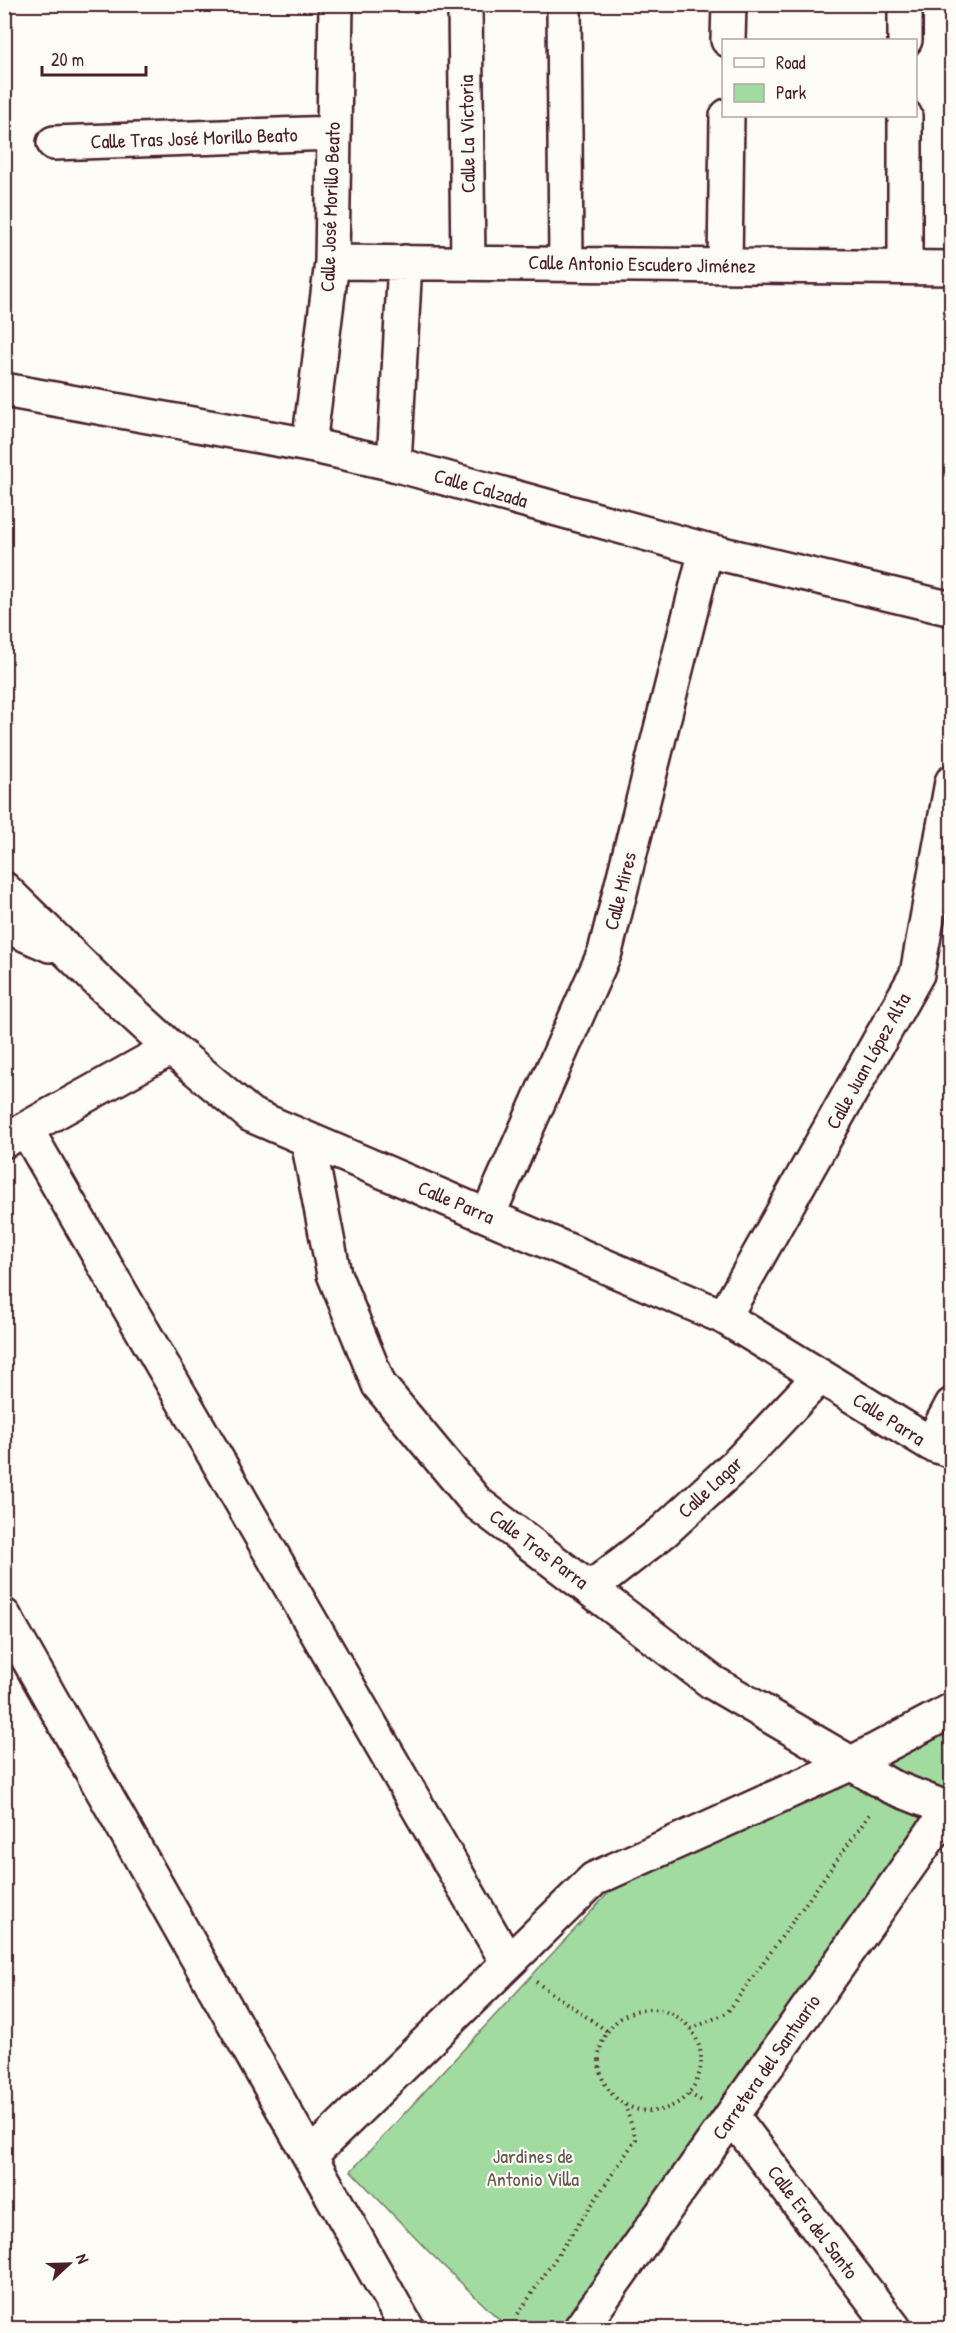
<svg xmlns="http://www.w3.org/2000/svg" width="956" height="2333" font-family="'Patrick Hand',sans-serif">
	<rect width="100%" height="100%" fill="#fdfcf7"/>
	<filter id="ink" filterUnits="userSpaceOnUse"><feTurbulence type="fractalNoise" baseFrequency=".0167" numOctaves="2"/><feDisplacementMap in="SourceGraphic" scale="12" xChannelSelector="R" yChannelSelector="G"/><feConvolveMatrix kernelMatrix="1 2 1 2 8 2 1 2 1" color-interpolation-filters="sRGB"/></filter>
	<g filter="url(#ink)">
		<path fill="#a2dba0" stroke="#767d66" stroke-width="1.5" d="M 951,1721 L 951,1805 L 581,2328 L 508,2328 L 427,2250 L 351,2171 L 613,1888 L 857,1777 Z"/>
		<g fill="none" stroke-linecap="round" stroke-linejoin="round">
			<g stroke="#4a1f2b" stroke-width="38">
				<path id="street" d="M 465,4 L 468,263
					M 564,4 L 566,263
					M 728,40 L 729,4
					M 905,40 L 905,4
					M 54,143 L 334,133
					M 332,262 L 952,268
					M 725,265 L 727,116
					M 905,267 L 905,116
					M 309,445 L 332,262 L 336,4
					M 394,464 L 405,262
					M 4,889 L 100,983 L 171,1048 L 251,1115 L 724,1317 L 931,1444 L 952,1451
					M 4,925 L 50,945
					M 26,1129 L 508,1963
					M 4,1141 L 171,1048
					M 308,1141 L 334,1274 L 379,1385 L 477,1503 L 712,1682 L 890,1786 L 948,1809
					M 488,1215 L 605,952 L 706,550
					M 724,1317 L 917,974 L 952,782
					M 931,1444 L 952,1405
					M 591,1588 L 664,1531 L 740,1461 L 820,1376
					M 4,1616 L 407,2328
					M 732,2116 L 894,2328
					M 310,2156 L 594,1879 L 850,1764 L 952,1710"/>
			</g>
			<g stroke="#4a1f2b" stroke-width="38">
				<path id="secondary" d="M 4,390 L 309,445 L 394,464 L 706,550 L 952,609
					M 581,2328 L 952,1805"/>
			</g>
			<path stroke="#4a1f2b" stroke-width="4" stroke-dasharray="1.5 4.5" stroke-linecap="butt" d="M 536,1982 L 607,2031
				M599 2060a51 51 0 1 1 102 0a51 51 0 1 1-102 0Z
				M 691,2029 L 727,2013 L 870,1814
				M 689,2094 L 702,2101
				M 518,2314 L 636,2139 L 625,2105"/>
			<use href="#street" stroke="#fdfcf7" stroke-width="33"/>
			<use href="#secondary" stroke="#fdfcf7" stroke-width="33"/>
		</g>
	</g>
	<g text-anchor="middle" stroke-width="4.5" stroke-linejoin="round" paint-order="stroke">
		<g font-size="20" fill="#4a1f2b" stroke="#fdfcf7">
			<text transform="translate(467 134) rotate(-91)" y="7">Calle La Victoria</text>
			<text transform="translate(194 138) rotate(-2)" y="7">Calle Tras José Morillo Beato</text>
			<text transform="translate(330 207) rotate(-88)" y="7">Calle José Morillo Beato</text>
			<text transform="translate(642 264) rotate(1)" y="7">Calle Antonio Escudero Jiménez</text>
			<text transform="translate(481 488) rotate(16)" y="7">Calle Calzada</text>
			<text transform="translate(620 891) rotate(-76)" y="7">Calle Mires</text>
			<text transform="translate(868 1061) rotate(-61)" y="7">Calle Juan López Alta</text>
			<text transform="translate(456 1202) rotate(23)" y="7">Calle Parra</text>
			<text transform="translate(889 1419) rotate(32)" y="7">Calle Parra</text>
			<text transform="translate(710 1487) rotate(-43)" y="7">Calle Lagar</text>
			<text transform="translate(539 1549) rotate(37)" y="7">Calle Tras Parra</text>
			<text transform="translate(766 2067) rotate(-55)" y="7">Carretera del Santuario</text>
			<text transform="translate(813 2222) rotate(53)" y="7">Calle Era del Santo</text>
		</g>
		<g font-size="20" fill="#64574e" stroke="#fdfcf7">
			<text x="533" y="2163">Jardines de<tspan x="533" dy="23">Antonio Villa</tspan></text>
		</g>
	</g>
	<rect width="956" height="2333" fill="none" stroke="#fdfcf7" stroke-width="24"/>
	<rect x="12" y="12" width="932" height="2309" fill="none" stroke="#4a1f2b" stroke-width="2" filter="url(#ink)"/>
	<rect x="722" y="39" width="195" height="78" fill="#fdfcf7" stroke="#b5a4a5" stroke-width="1.5"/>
	<rect x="734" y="58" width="30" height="9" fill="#fdfcf7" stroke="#b5a4a5" stroke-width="1.5"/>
	<text x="776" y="69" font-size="18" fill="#4a1f2b">Road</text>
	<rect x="734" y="84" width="30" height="18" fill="#a2dba0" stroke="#b5a4a5" stroke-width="1.5"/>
	<text x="776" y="99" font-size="18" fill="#4a1f2b">Park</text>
	<g transform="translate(69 2264) rotate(68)" stroke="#fdfcf7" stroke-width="4.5" paint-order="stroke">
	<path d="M0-4.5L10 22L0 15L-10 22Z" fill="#4a1f2b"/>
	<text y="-9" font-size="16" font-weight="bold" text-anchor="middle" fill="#4a1f2b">N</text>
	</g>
	<path d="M42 66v9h104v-9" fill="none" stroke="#4a1f2b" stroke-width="3"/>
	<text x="51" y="66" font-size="18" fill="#4a1f2b" stroke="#fdfcf7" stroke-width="4.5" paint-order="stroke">20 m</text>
</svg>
